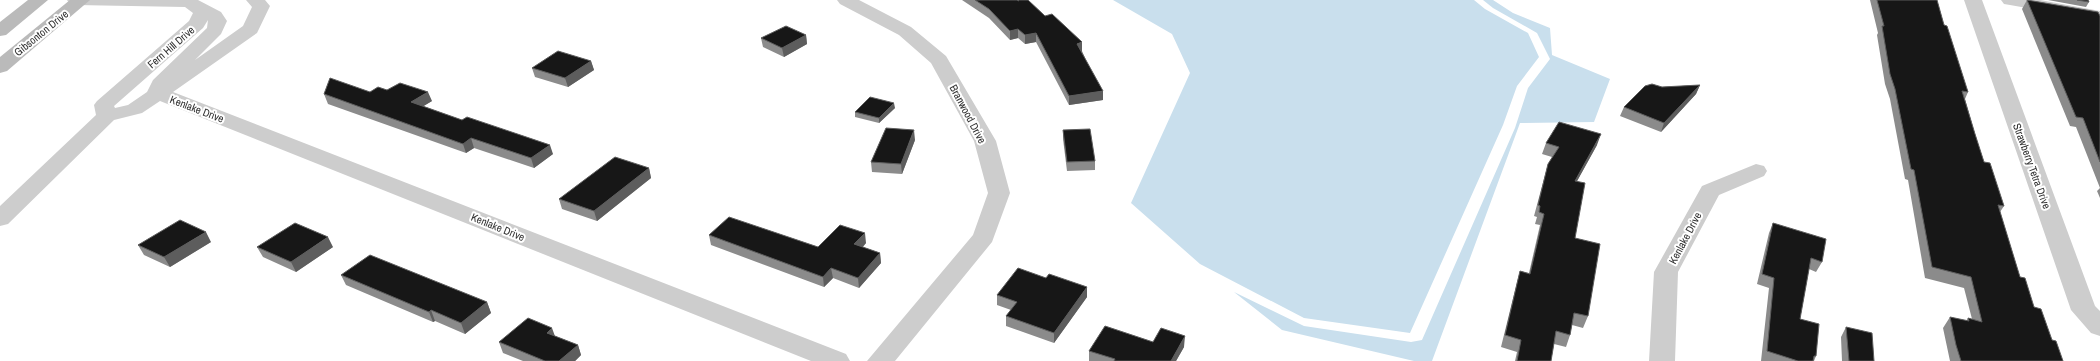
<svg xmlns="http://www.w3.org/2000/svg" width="2100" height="361" font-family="'Archivo Narrow',sans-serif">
	<rect width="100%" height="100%" fill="#fff"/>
	<path fill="#c9dfed" d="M 1113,0 L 1474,0 L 1485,9 L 1528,33 L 1539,57 L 1517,86 L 1503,125 L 1410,333 L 1304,318 L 1200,264 L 1131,203 L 1190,73 L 1172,34 Z
		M 1483,0 L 1493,0 L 1513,13 L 1550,28 L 1552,55 L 1610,79 L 1594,122 L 1520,123 L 1432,361 L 1414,361 L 1282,330 L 1234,292 L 1304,326 L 1411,342 L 1422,340 L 1515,128 L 1528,88 L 1550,59 L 1537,33 L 1493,8 Z"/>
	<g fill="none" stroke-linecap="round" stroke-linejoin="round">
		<path fill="#cdcdcd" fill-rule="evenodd" d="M 67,0 L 198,0 L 221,12 L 227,21 L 221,34 L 195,60 L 243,26 L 252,7 L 246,0 L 265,0 L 270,6 L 257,33 L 173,92 L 846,354 L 850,361 L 811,361 L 160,101 L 142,113 L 114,120 L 8,224 L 0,226 L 0,206 L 96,115 L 94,105 L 97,101 L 189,21 L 193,13 L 185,7 L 76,5 L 70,4 ZM 208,20 L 207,28 L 153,80 L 147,92 L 128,105 L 115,108 L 114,106 L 203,28 Z
			M 837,0 L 859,0 L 911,27 L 946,56 L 996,141 L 1010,193 L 992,242 L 895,361 L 867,361 L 973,235 L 988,193 L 974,141 L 931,63 L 899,35 L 840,4 Z
			M 1964,0 L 1982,0 L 2095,306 L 2100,311 L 2100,336 L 2091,333 L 2071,310 Z
			M 2001,0 L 2040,0 L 2100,11 L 2100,21 L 2010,5 L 2004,4 Z
			M 1756,164 L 1764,166 L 1767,171 L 1764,176 L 1719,195 L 1678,272 L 1675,361 L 1649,361 L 1654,272 L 1702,186 Z"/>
		<path fill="#bababa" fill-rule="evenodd" d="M 28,0 L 48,0 L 6,35 L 0,36 L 0,22 Z
			M 70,0 L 90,0 L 7,71 L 0,73 L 0,57 Z"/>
	</g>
	<path fill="#8b8b8b" d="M 962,0 L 1028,0 L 1082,51 L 1103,100 L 1069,105 L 1036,42 L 1025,44 L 1018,38 L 1010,40 L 989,18 Z
		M 1870,0 L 1937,0 L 1944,25 L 1968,92 L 1965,99 L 1975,134 L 1984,162 L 2004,206 L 2000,212 L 2020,277 L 2034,307 L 2052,340 L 2063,361 L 1950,361 L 1943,328 L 1950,317 L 1966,321 L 1968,318 L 1972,319 L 1964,288 L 1925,278 L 1908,180 L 1905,179 L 1890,99 L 1885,84 L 1877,35 L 1878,33 Z
		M 2027,0 L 2100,16 L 2100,198 L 2097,191 L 2100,188 L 2076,127 L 2070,126 L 2022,9 Z
		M 2048,0 L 2088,0 L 2089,2 L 2086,7 Z
		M 806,35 L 807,44 L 784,57 L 763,47 L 761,38 Z
		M 591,61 L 594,70 L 568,87 L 535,77 L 532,68 Z
		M 1700,85 L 1696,94 L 1661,132 L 1620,116 L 1624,107 L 1662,87 Z
		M 387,90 L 432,101 L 423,106 L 553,154 L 534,168 L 474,148 L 466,153 L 328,104 L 324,94 L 370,92 Z
		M 895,108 L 879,123 L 855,117 L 855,112 Z
		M 1063,130 L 1095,161 L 1095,170 L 1067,171 L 1063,139 Z
		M 915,140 L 902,174 L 872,172 L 871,162 Z
		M 1546,143 L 1597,145 L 1577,181 L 1575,238 L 1588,316 L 1583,328 L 1572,325 L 1570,335 L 1566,347 L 1554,344 L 1551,361 L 1515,361 L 1517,352 L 1501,347 L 1517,282 L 1520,271 L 1529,273 L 1540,225 L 1535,224 L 1537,217 L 1534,216 L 1545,175 L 1548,164 L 1552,157 L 1542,154 Z
		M 649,168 L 651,178 L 597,221 L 562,209 L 559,199 Z
		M 1773,223 L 1822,262 L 1816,272 L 1809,269 L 1800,319 L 1816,356 L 1814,361 L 1761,361 L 1769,288 L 1757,284 L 1769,233 Z
		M 709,235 L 818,247 L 866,243 L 863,247 L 880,253 L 881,263 L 859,288 L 833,278 L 824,287 L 711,245 Z
		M 211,242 L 170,267 L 144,255 L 138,245 Z
		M 257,247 L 333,247 L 296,272 L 263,257 Z
		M 341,275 L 487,302 L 491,313 L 465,334 L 435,321 L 433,322 L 346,285 Z
		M 1046,278 L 1087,297 L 1054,343 L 1006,326 L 1006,316 L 1011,310 L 997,305 L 997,295 Z
		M 1846,327 L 1874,361 L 1842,361 L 1841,337 Z
		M 555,336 L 578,345 L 581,355 L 575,361 L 523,361 L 503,353 L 499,342 Z
		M 1153,342 L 1184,347 L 1176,361 L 1089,361 L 1089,351 Z"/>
	<path fill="#5d5d5d" d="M 1018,29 L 1018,38 L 1010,40 L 1010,31 Z
		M 1036,33 L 1036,42 L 1025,44 L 1025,35 Z
		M 806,35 L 807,44 L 784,57 L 782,48 Z
		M 1082,42 L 1082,51 L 1077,53 L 1077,44 Z
		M 591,61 L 594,70 L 568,87 L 565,78 Z
		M 1700,85 L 1696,94 L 1661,132 L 1664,123 Z
		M 1103,91 L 1103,100 L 1069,105 L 1069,96 Z
		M 428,92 L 432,101 L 414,112 L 411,102 Z
		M 894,103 L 895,108 L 879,123 L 879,118 Z
		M 914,130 L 915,140 L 902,174 L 901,164 Z
		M 1601,134 L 1597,145 L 1571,192 L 1575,181 Z
		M 471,138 L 474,148 L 466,153 L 463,144 Z
		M 550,145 L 553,154 L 534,168 L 531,158 Z
		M 649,168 L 651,178 L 597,221 L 594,211 Z
		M 206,232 L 211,242 L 170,267 L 164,257 Z
		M 865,233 L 866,243 L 856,254 L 854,244 Z
		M 328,237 L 333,247 L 296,272 L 291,262 Z
		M 880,253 L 881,263 L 859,288 L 858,278 Z
		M 831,268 L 833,278 L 824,287 L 823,277 Z
		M 1087,287 L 1087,297 L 1054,343 L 1054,333 Z
		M 487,302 L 491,313 L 465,334 L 461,323 Z
		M 431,310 L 435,321 L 433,322 L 429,312 Z
		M 552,328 L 556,339 L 547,333 Z
		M 1185,336 L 1184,347 L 1176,361 L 1171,361 Z
		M 578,345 L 581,355 L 575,361 L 559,361 Z"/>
	<path fill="#171717" stroke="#5d5d5d" d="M 975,0 L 1017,0 L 1019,1 L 1018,0 L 1028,0 L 1045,16 L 1052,14 L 1082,42 L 1077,44 L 1103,91 L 1069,96 L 1036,33 L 1025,35 L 1018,29 L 1010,31 L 989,9 Z
		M 1877,0 L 1937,0 L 1944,25 L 1947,26 L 1968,92 L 1962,91 L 1975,134 L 1984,162 L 1990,163 L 2004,206 L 1998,205 L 2020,277 L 2025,278 L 2034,307 L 2041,309 L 2052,340 L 2056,341 L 2063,361 L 1961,361 L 1956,345 L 1950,317 L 1969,321 L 1968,318 L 1982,322 L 1971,277 L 1932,267 L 1914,170 L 1911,169 L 1895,89 L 1890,74 L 1882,26 L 1884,26 Z
		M 2027,0 L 2098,12 L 2100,16 L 2100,162 L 2083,118 L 2076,117 Z
		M 2077,0 L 2088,0 L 2089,2 Z
		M 786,26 L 806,35 L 782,48 L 761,38 Z
		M 558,51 L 591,61 L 565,78 L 532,68 Z
		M 330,78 L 370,92 L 378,87 L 387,90 L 400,83 L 428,92 L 411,102 L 462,120 L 467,117 L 550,145 L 531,158 L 471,138 L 463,144 L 324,94 Z
		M 1652,84 L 1662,87 L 1700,85 L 1664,123 L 1624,107 L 1645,86 Z
		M 870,97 L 894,103 L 879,118 L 855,112 Z
		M 1559,122 L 1601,134 L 1575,181 L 1585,183 L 1575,238 L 1600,244 L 1588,316 L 1574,313 L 1570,335 L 1556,331 L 1551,361 L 1517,361 L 1521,340 L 1505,335 L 1520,271 L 1530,274 L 1544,214 L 1539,212 L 1540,206 L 1538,205 L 1548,164 L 1559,147 L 1546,143 Z
		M 886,128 L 914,130 L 901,164 L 871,162 Z
		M 1090,129 L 1095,161 L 1067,162 L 1063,130 Z
		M 615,157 L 649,168 L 594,211 L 559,199 Z
		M 729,217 L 818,247 L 840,225 L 865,233 L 854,244 L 880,253 L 858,278 L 831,268 L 823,277 L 709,235 Z
		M 180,220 L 206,232 L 164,257 L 138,245 Z
		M 295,223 L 328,237 L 291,262 L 257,247 Z
		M 1773,223 L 1826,239 L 1822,262 L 1811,258 L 1800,319 L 1819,324 L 1816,356 L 1814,356 L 1813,361 L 1798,361 L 1767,351 L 1774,278 L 1762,274 Z
		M 370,255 L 487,302 L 461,323 L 431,310 L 429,312 L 341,275 Z
		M 1018,268 L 1046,278 L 1049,274 L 1087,287 L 1054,333 L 1006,316 L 1017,302 L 997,295 Z
		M 528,318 L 552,328 L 547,333 L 578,345 L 559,361 L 545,361 L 499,342 Z
		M 1105,326 L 1153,342 L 1161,328 L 1185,336 L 1171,361 L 1114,361 L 1115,359 L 1089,351 Z
		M 1846,327 L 1872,333 L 1874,361 L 1849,361 Z"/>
	<g text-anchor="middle" stroke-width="4" stroke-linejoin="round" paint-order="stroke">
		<g font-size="11" fill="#303030" stroke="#fff">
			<text transform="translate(41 33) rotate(-39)" y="4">Gibsonton Drive</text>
			<text transform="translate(171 47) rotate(-41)" y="4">Fern Hill Drive</text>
			<text transform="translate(197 109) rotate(21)" y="4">Kenlake Drive</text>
			<text transform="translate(968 114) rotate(62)" y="4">Branwood Drive</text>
			<text transform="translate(2032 166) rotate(70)" y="4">Strawberry Tetra Drive</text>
			<text transform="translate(498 227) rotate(22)" y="4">Kenlake Drive</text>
			<text transform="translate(1685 238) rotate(-62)" y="4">Kenlake Drive</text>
		</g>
	</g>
</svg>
